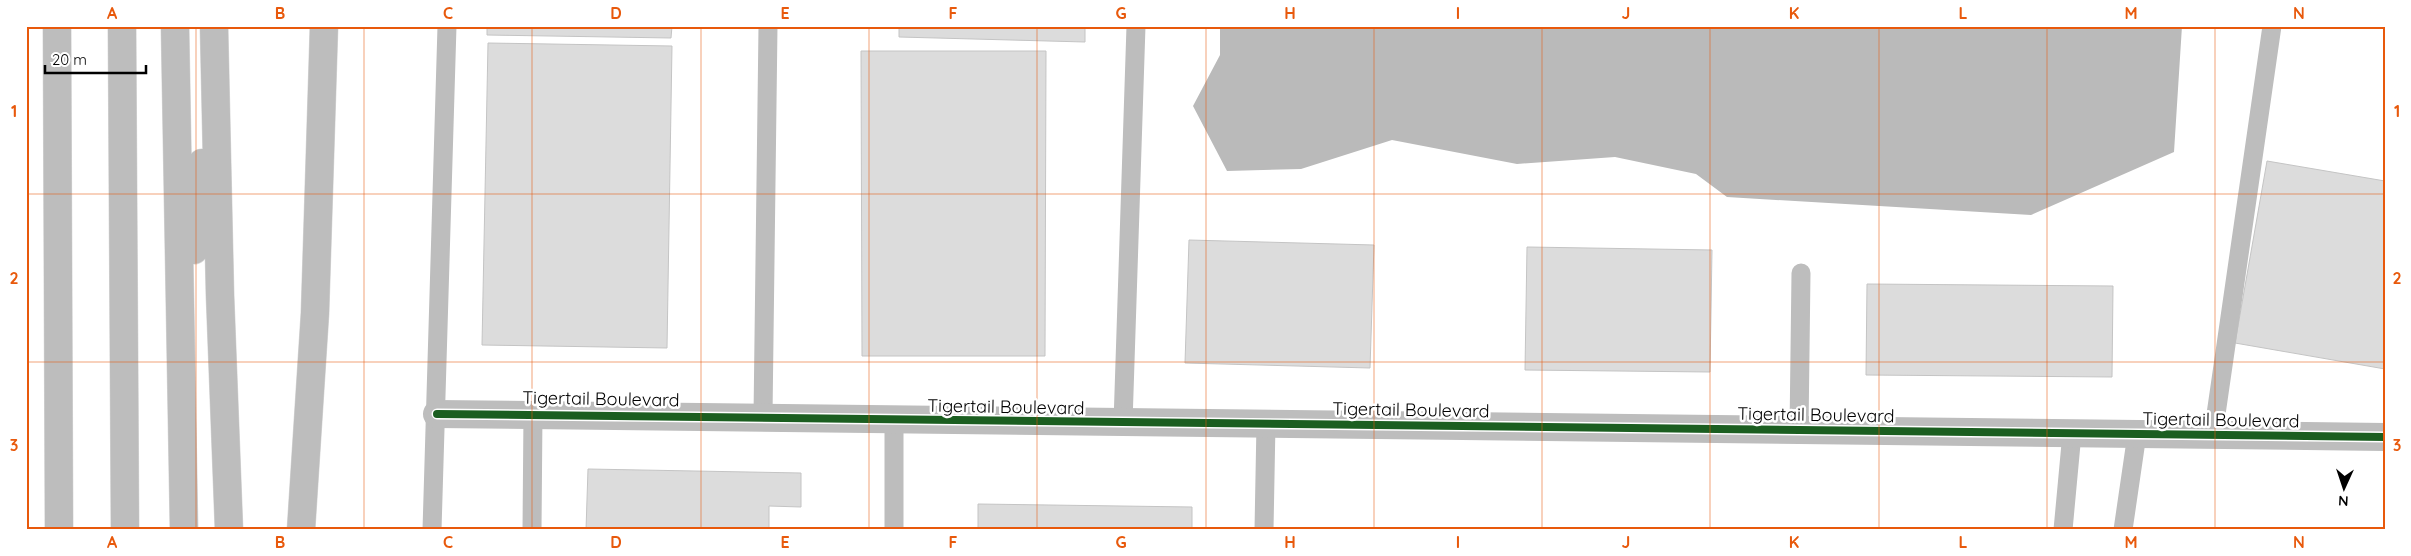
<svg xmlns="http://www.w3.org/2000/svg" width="2411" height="556" font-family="Quicksand,sans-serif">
	<rect width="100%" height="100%" fill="#fff"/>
	<path fill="#bababa" d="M 1220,26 L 2182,26 L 2174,152 L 2031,215 L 1727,197 L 1696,174 L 1615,157 L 1517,164 L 1392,140 L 1301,169 L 1227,171 L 1193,106 L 1220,55 Z"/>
	<path fill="#dcdcdc" stroke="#c4c4c4" d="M 487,26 L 672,26 L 671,38 L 487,35 Z
		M 899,26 L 1085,26 L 1085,42 L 899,37 Z
		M 488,43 L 672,46 L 667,348 L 482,345 Z
		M 861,51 L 1046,51 L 1045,356 L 862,356 Z
		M 2267,161 L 2385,181 L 2385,369 L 2235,343 Z
		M 1189,240 L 1374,245 L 1370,368 L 1185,363 Z
		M 1527,247 L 1712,250 L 1710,372 L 1525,370 Z
		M 1867,284 L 2113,286 L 2112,377 L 1866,375 Z
		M 588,469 L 801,473 L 801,507 L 769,506 L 769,530 L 586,530 Z
		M 978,504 L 1192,507 L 1192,530 L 978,530 Z"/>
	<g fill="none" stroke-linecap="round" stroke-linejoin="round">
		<g stroke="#dbdbdb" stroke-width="29">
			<path id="motorway" d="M 57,26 L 59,530
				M 122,26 L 125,530
				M 175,26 L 184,530
				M 214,26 L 220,295 L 229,530
				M 194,250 L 202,163
				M 301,530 L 315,313 L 324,26"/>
		</g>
		<path stroke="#bdbdbd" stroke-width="19" d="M 763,416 L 768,26
			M 1123,423 L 1136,26
			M 1799,430 L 1801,273
			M 2213,435 L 2272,26
			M 432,530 L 447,26
			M 532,530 L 533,413
			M 894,530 L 894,420
			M 1264,530 L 1266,423
			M 2063,530 L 2072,433
			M 2123,530 L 2137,434"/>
		<path stroke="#bdbdbd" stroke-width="28" d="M 437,414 L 2385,437"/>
		<use href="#motorway" stroke="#bdbdbd" stroke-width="28"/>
		<g stroke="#fff" stroke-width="11">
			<path id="cycleway" d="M 437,414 L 2385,437"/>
		</g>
		<use href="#cycleway" stroke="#1b5e20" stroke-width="8"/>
	</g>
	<path fill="none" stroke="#e8590c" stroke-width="1" stroke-opacity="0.55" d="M 196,26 L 196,530M 364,26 L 364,530M 532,26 L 532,530M 701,26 L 701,530M 869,26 L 869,530M 1037,26 L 1037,530M 1206,26 L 1206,530M 1374,26 L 1374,530M 1542,26 L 1542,530M 1710,26 L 1710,530M 1879,26 L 1879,530M 2047,26 L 2047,530M 2215,26 L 2215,530M 26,194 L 2385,194M 26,362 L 2385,362"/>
	<g text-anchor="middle" stroke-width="5" stroke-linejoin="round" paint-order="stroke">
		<g font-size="18" fill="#000" stroke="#fff">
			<text transform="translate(601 399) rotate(1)" y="6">Tigertail Boulevard</text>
			<text transform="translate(1006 407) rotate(1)" y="6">Tigertail Boulevard</text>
			<text transform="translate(1411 410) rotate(1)" y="6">Tigertail Boulevard</text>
			<text transform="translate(1816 415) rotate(1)" y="6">Tigertail Boulevard</text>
			<text transform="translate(2221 420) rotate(1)" y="6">Tigertail Boulevard</text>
		</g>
	</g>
	<rect width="2411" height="556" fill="none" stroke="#ffffff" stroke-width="55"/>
	<g transform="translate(2344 488) rotate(183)" stroke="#ffffff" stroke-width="4" paint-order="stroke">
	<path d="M0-4L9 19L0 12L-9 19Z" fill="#000000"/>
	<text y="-8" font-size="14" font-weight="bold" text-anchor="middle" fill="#000000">N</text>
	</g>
	<path d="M45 65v8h101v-8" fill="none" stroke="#000000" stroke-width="2.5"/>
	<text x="52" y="65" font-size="15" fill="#000000" stroke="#ffffff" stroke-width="4" paint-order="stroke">20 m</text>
	<rect x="28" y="28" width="2356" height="500" fill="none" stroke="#e8590c" stroke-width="2"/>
	<g font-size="16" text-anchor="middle" font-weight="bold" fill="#e8590c">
		<text x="112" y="19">A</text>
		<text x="280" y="19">B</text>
		<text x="448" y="19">C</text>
		<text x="616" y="19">D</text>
		<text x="785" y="19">E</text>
		<text x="953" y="19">F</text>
		<text x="1121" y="19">G</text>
		<text x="1290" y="19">H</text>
		<text x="1458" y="19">I</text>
		<text x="1626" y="19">J</text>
		<text x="1794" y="19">K</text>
		<text x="1963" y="19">L</text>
		<text x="2131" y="19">M</text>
		<text x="2299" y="19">N</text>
		<text x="14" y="117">1</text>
		<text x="2397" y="117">1</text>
		<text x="14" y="284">2</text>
		<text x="2397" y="284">2</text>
		<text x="14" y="451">3</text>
		<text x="2397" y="451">3</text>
		<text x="112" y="548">A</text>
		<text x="280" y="548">B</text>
		<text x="448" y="548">C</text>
		<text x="616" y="548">D</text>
		<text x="785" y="548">E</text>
		<text x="953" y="548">F</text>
		<text x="1121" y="548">G</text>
		<text x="1290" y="548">H</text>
		<text x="1458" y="548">I</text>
		<text x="1626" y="548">J</text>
		<text x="1794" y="548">K</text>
		<text x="1963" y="548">L</text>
		<text x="2131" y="548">M</text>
		<text x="2299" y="548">N</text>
	</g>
</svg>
